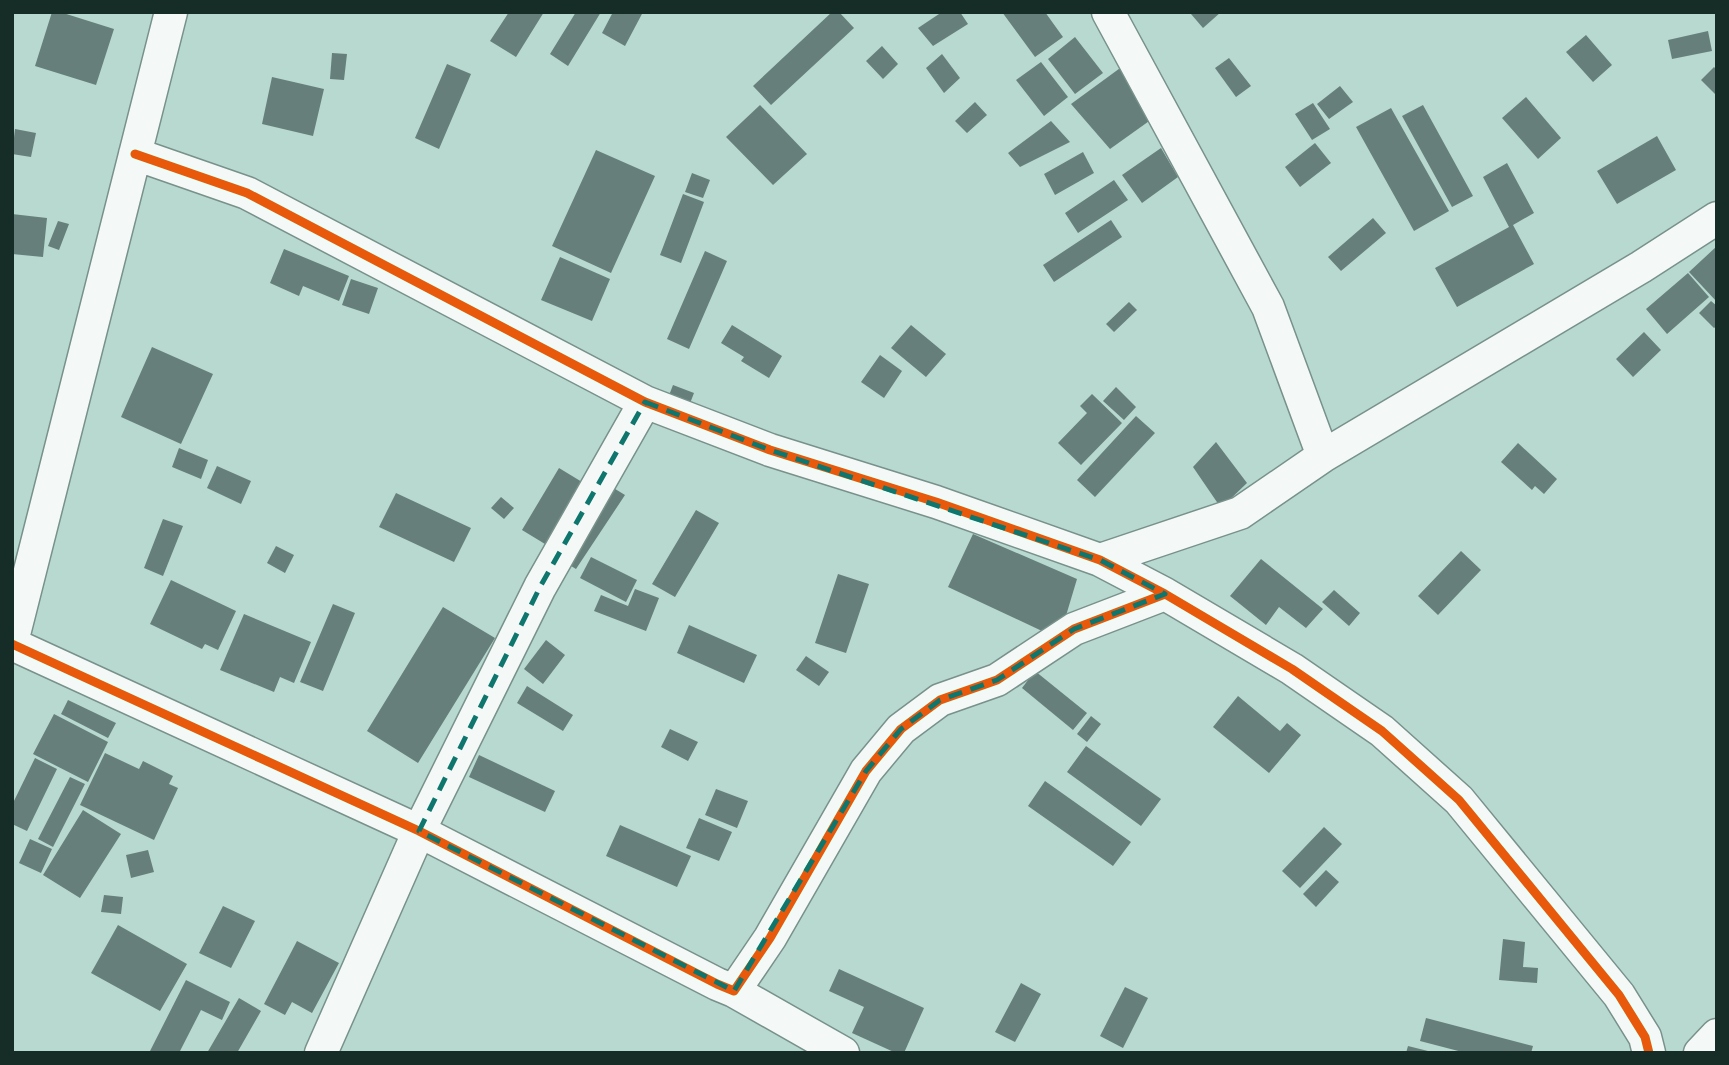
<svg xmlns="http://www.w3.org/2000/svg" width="1729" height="1065" font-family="'Fira Sans Condensed',sans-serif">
	<rect width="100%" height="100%" fill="#b8d9cf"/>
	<path fill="#667f7a" d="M 52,12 L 60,12 L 114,29 L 96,85 L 35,66 Z
		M 509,12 L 544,12 L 516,57 L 490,41 Z
		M 576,12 L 601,12 L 568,66 L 550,54 Z
		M 613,12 L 643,12 L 625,46 L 602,33 Z
		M 832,12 L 839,12 L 854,28 L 771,105 L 753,86 Z
		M 942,12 L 960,12 L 968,24 L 933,46 L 918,28 Z
		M 1002,12 L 1045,12 L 1063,37 L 1035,57 Z
		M 1192,12 L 1221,12 L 1203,28 L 1191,14 Z
		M 1708,31 L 1712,51 L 1672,59 L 1668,40 Z
		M 1586,35 L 1612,65 L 1593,82 L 1566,52 Z
		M 1075,37 L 1103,73 L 1075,94 L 1048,59 Z
		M 882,46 L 898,64 L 883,79 L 866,61 Z
		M 332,53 L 347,54 L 344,80 L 330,79 Z
		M 942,54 L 960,78 L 944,93 L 926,68 Z
		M 1229,58 L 1251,86 L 1236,97 L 1215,68 Z
		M 1041,62 L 1068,97 L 1044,116 L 1016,80 Z
		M 1127,63 L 1159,114 L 1110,149 L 1071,104 Z
		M 447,64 L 471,74 L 439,149 L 415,138 Z
		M 1714,67 L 1717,70 L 1717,96 L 1701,80 Z
		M 272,77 L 324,89 L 313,136 L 262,124 Z
		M 1340,86 L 1353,102 L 1329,119 L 1317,104 Z
		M 1526,97 L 1561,138 L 1538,159 L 1502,118 Z
		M 975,102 L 987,115 L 967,133 L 955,121 Z
		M 1313,103 L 1330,129 L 1312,140 L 1295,114 Z
		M 760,105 L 807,154 L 773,185 L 726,137 Z
		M 1423,105 L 1473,196 L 1452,207 L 1402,116 Z
		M 1391,108 L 1449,211 L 1414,231 L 1356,127 Z
		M 1051,121 L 1070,142 L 1020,167 L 1008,153 Z
		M 15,129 L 36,133 L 31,157 L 12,154 Z
		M 1657,136 L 1676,170 L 1617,204 L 1597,171 Z
		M 1315,143 L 1331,163 L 1300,187 L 1285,167 Z
		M 1161,148 L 1178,177 L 1142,203 L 1122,175 Z
		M 596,150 L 655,176 L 611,273 L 552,246 Z
		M 1083,152 L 1094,173 L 1055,195 L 1044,174 Z
		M 1507,163 L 1534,213 L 1513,225 L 1534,264 L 1457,307 L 1435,268 L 1509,227 L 1483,177 Z
		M 692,173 L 710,180 L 703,198 L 685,192 Z
		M 1114,180 L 1128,200 L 1078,233 L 1065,213 Z
		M 683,194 L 704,202 L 681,263 L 660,255 Z
		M 12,214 L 47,218 L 43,257 L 12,254 Z
		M 1373,218 L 1386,233 L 1341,271 L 1328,257 Z
		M 1111,220 L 1122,237 L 1054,282 L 1043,265 Z
		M 58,221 L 69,224 L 59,250 L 48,246 Z
		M 1717,246 L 1717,302 L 1689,272 Z
		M 284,249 L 349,276 L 339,301 L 303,286 L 299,296 L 270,283 Z
		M 705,251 L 727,261 L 689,349 L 667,339 Z
		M 560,257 L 610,279 L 592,321 L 541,300 Z
		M 1688,273 L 1709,297 L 1667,334 L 1646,309 Z
		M 351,279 L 378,288 L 369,314 L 342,305 Z
		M 1711,301 L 1717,306 L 1717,326 L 1714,328 L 1699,313 Z
		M 1129,302 L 1137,310 L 1114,332 L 1106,324 Z
		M 732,325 L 782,356 L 769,378 L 741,361 L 744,357 L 721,343 Z
		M 911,325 L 946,354 L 926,377 L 891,348 Z
		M 1644,332 L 1661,350 L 1633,377 L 1616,359 Z
		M 152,347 L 213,374 L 181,444 L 121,417 Z
		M 880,355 L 902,371 L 884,398 L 861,382 Z
		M 673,385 L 694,393 L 689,406 L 668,398 Z
		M 1116,387 L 1136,407 L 1124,420 L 1103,401 Z
		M 1092,394 L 1122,423 L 1081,465 L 1058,443 L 1087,413 L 1080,406 Z
		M 1136,416 L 1155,433 L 1095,497 L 1077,480 Z
		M 1216,442 L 1247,483 L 1221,508 L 1193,467 Z
		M 1518,443 L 1557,479 L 1544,494 L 1535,486 L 1532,490 L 1501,462 Z
		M 179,448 L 208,460 L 201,479 L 172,467 Z
		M 217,466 L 251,481 L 241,504 L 207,488 Z
		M 559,468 L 582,482 L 545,544 L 522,530 Z
		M 607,484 L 625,495 L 576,569 L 558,558 Z
		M 396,493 L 471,528 L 454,562 L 379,527 Z
		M 501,497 L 514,508 L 504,519 L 491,508 Z
		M 696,510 L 719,523 L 675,597 L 652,584 Z
		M 163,519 L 183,526 L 163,576 L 144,568 Z
		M 973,534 L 1077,579 L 1059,639 L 948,587 Z
		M 276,546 L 294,555 L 285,573 L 267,563 Z
		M 1461,551 L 1481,570 L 1438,615 L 1418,596 Z
		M 591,557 L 637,580 L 626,602 L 580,578 Z
		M 1261,559 L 1323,609 L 1306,628 L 1279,607 L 1266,625 L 1230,596 Z
		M 838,574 L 869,584 L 846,653 L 815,643 Z
		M 171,580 L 236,611 L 218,650 L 205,644 L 202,649 L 150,624 Z
		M 635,589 L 659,598 L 646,631 L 594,611 L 601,595 L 628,606 Z
		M 1334,590 L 1360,613 L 1349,626 L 1322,602 Z
		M 333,604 L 355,613 L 323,691 L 300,682 Z
		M 443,607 L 495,638 L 418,763 L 367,731 Z
		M 244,614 L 311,642 L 294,683 L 280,677 L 274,692 L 220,670 Z
		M 689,625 L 757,655 L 744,683 L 677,653 Z
		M 546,640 L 565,655 L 543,684 L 524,669 Z
		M 806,656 L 829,672 L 819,686 L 796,670 Z
		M 1035,671 L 1087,713 L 1073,730 L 1022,688 Z
		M 527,686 L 573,715 L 563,731 L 517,703 Z
		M 1238,696 L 1280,731 L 1287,723 L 1301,735 L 1269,773 L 1213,727 Z
		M 68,700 L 116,723 L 108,738 L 61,714 Z
		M 54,714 L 108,742 L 88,782 L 33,754 Z
		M 1091,716 L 1101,724 L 1087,742 L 1077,734 Z
		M 670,729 L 698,742 L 688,761 L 661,747 Z
		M 1086,746 L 1161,799 L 1141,826 L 1067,772 Z
		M 105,753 L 139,769 L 143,761 L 173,776 L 169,784 L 178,788 L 154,840 L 80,805 Z
		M 479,755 L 555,791 L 545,812 L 469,777 Z
		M 35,758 L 57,769 L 27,831 L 12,824 L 12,805 Z
		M 70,777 L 85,784 L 53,847 L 38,839 Z
		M 1045,781 L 1131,842 L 1113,866 L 1028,806 Z
		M 716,789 L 748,801 L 737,828 L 705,815 Z
		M 83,810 L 121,834 L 80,898 L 43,875 Z
		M 699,818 L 732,832 L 719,861 L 686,848 Z
		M 620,825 L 691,856 L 677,887 L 606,856 Z
		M 1324,827 L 1342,844 L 1300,888 L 1282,871 Z
		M 30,839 L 52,849 L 41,873 L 19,863 Z
		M 148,850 L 154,872 L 131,878 L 126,855 Z
		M 1326,870 L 1339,882 L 1316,907 L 1303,894 Z
		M 104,895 L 123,897 L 121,914 L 101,912 Z
		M 223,906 L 255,921 L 231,968 L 199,953 Z
		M 118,925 L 187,964 L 160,1011 L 91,973 Z
		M 1503,939 L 1525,942 L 1523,967 L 1538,968 L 1537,983 L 1499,980 Z
		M 297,941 L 339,963 L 312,1013 L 292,1002 L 285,1015 L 264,1004 Z
		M 839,969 L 924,1008 L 904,1053 L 896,1053 L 852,1033 L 864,1007 L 829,991 Z
		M 186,980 L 230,1002 L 222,1020 L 201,1010 L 179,1053 L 149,1053 Z
		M 1021,983 L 1041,994 L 1015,1042 L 995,1032 Z
		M 1125,987 L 1148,998 L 1123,1048 L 1100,1036 Z
		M 239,998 L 261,1011 L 237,1053 L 207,1053 Z
		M 1426,1018 L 1533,1046 L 1531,1053 L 1466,1053 L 1420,1041 Z
		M 1408,1046 L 1432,1052 L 1432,1053 L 1406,1053 Z"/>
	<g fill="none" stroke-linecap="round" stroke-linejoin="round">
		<g stroke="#78918a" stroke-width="35">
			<path id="street" d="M 135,154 L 247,193 L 645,402 L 770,450 L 936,502 L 1100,560 L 1165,594 L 1292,669 L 1382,731 L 1459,800 L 1619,995 L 1645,1037 L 1649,1053
				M 1323,456 L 1641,267 L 1717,218
				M 1100,560 L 1240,513 L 1323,456 L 1268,307 L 1108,12
				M 12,642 L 171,12
				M 12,644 L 419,831 L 717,984 L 734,991 L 770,938 L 866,771 L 901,729 L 940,700 L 997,680 L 1074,629 L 1165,594
				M 734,991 L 843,1053
				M 321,1053 L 419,831 L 540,587 L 645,402
				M 1700,1053 L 1717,1035"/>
		</g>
		<use href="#street" stroke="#f4f9f8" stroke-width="32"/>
		<g stroke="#e8fff7" stroke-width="13">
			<path id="cycleway" d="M 135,154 L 247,193 L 645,402 L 770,450 L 936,502 L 1100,560 L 1165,594 L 1292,669 L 1382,731 L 1459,800 L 1619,995 L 1645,1037 L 1649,1053
				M 12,644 L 419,831 L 717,984 L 734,991 L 770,938 L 866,771 L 901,729 L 940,700 L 997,680 L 1074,629 L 1165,594"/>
		</g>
		<use href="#cycleway" stroke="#e8590c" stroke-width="9"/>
	</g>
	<path fill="none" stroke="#0f766e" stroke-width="5" stroke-dasharray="14 9" stroke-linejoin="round" d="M 645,402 L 770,450 L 1100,560 L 1165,594 L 1074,629 L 997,680 L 940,700 L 901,729 L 866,771 L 734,991 L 419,831 L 540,587 Z"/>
	<rect width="1729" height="1065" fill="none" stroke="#152d26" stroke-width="28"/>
</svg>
